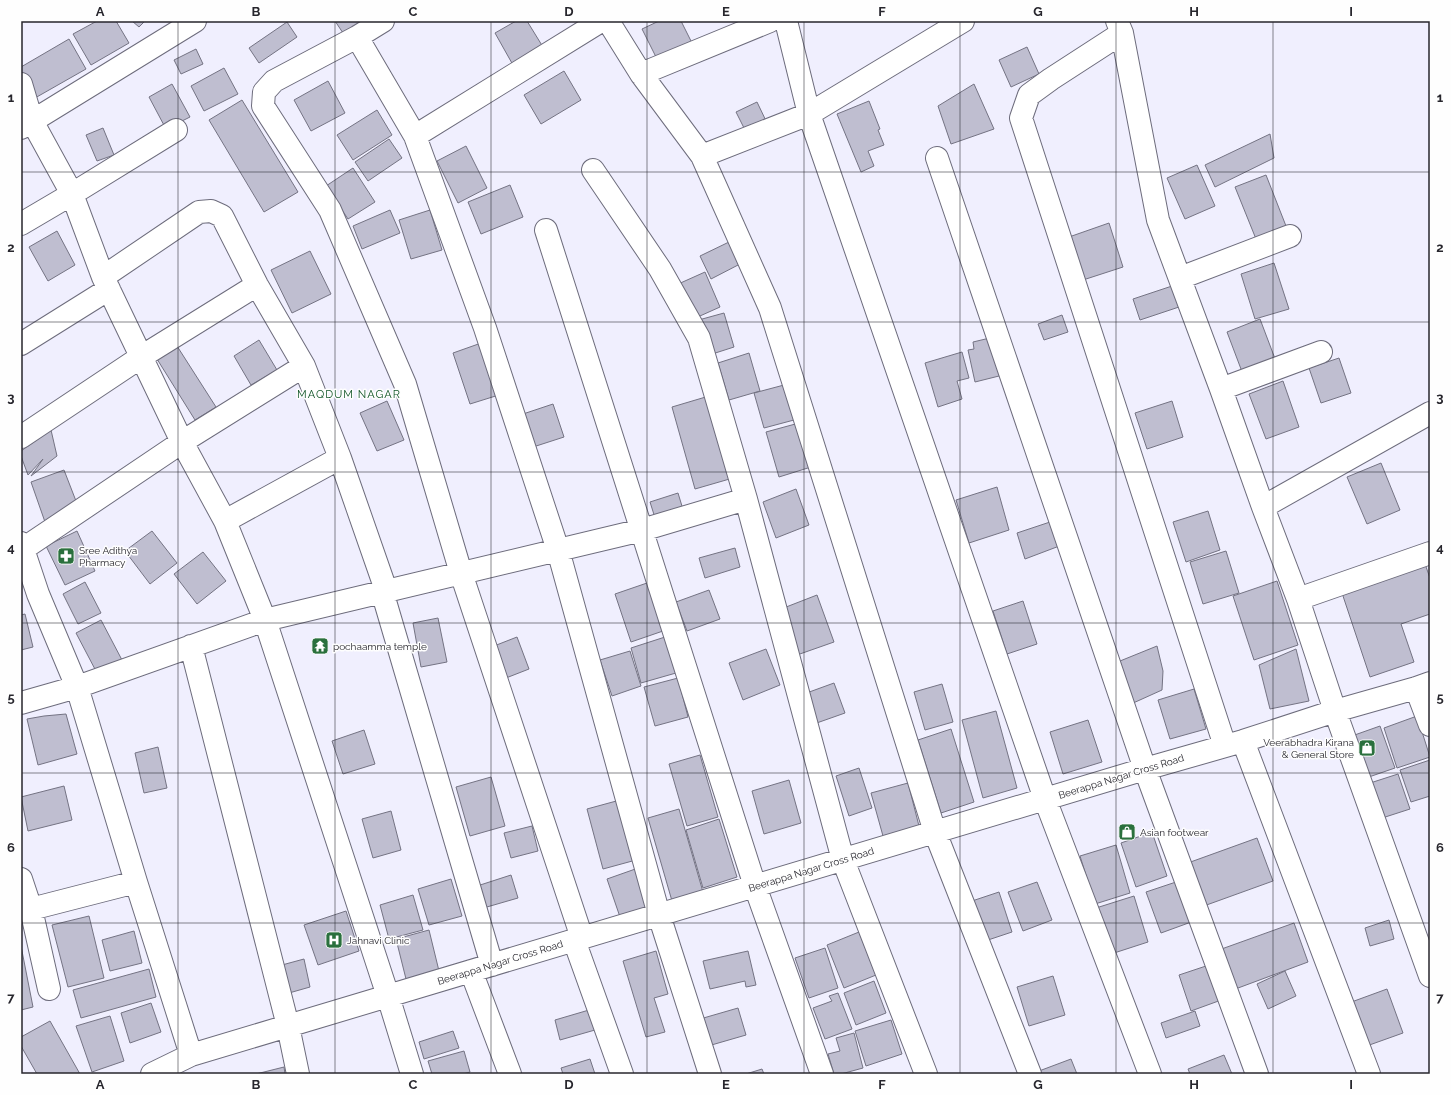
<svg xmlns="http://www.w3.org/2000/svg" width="1451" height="1095" font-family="Raleway,sans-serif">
	<rect width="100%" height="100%" fill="#f0effe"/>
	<path fill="#bfbed0" stroke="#747383" d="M 97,21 L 116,21 L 129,43 L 91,65 L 73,34 Z
		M 132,21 L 145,21 L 139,27 Z
		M 335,21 L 365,21 L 345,36 Z
		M 516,21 L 527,21 L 543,47 L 513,65 L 495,33 Z
		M 659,21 L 681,21 L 693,45 L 659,63 L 642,29 Z
		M 287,22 L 297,37 L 259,63 L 249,48 Z
		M 69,39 L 86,69 L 35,98 L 21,74 L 21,67 Z
		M 1027,47 L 1039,74 L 1011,87 L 999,60 Z
		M 196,49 L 203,64 L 181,74 L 174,60 Z
		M 224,68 L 238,94 L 204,111 L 191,86 Z
		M 564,71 L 581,100 L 541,124 L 524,95 Z
		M 328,81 L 345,113 L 311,131 L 294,100 Z
		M 172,84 L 190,117 L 166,129 L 149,97 Z
		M 974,84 L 994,129 L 951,144 L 938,106 Z
		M 242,100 L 298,192 L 264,212 L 209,120 Z
		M 869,101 L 880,129 L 878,130 L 884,145 L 868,151 L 874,166 L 861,172 L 837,114 Z
		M 757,102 L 768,125 L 748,136 L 736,112 Z
		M 377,110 L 392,135 L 353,160 L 337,135 Z
		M 103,128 L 114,155 L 97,161 L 86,135 Z
		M 1270,134 L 1274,158 L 1215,187 L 1205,165 Z
		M 389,139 L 402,158 L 368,181 L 355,162 Z
		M 466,146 L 487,188 L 458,203 L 437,161 Z
		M 1197,165 L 1215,206 L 1185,219 L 1167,178 Z
		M 353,168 L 375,202 L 348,219 L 326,186 Z
		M 1266,175 L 1286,226 L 1256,239 L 1235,187 Z
		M 510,185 L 523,217 L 481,234 L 468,202 Z
		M 390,210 L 400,233 L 362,249 L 353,226 Z
		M 430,210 L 442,250 L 411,259 L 399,220 Z
		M 1109,223 L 1123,267 L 1083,280 L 1069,237 Z
		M 57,231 L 75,265 L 48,281 L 29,247 Z
		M 729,242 L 740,264 L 711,279 L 700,256 Z
		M 310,251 L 331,294 L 292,313 L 271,270 Z
		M 1274,263 L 1289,309 L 1255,319 L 1241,274 Z
		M 705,272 L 720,307 L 691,320 L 676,285 Z
		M 1172,286 L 1179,307 L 1140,320 L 1133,299 Z
		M 724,313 L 734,347 L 706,356 L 695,321 Z
		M 1062,315 L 1068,332 L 1044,340 L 1038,324 Z
		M 1260,319 L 1277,364 L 1244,377 L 1227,332 Z
		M 994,337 L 1003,375 L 975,382 L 968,350 L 974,349 L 973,342 Z
		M 259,340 L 277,370 L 251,385 L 234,356 Z
		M 484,342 L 502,394 L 470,404 L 453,353 Z
		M 177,346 L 216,407 L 195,420 L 157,359 Z
		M 962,352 L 969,378 L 957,381 L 962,399 L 938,407 L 925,363 Z
		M 749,353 L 760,391 L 729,400 L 718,363 Z
		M 1339,358 L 1351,393 L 1321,403 L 1309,368 Z
		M 1283,381 L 1299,427 L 1266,439 L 1249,394 Z
		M 784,385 L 794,420 L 764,428 L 754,393 Z
		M 709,396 L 733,478 L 695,489 L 672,407 Z
		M 387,401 L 404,440 L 377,451 L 360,413 Z
		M 1172,401 L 1183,437 L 1147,449 L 1135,413 Z
		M 553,404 L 564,437 L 530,448 L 520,415 Z
		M 799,423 L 811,467 L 779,477 L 766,432 Z
		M 51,430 L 57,456 L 31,476 L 43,459 L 28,475 L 21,456 L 21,451 Z
		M 1381,463 L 1400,510 L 1367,524 L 1347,477 Z
		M 64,470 L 76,501 L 45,522 L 31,482 Z
		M 997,487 L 1009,530 L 969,543 L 956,500 Z
		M 796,489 L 809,525 L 776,538 L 763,502 Z
		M 678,493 L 685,516 L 657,524 L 650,502 Z
		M 1208,511 L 1220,550 L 1186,562 L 1173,522 Z
		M 1053,521 L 1062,545 L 1025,559 L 1017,533 Z
		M 77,531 L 95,571 L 65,585 L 46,546 Z
		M 152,531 L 177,563 L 150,584 L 125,551 Z
		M 735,548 L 740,567 L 705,578 L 699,558 Z
		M 1226,551 L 1239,593 L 1203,604 L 1190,562 Z
		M 203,552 L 226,581 L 197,604 L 174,574 Z
		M 1425,564 L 1430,578 L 1430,614 L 1401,624 L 1414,662 L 1370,677 L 1342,593 Z
		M 1277,581 L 1298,645 L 1254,660 L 1233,596 Z
		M 85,582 L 101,613 L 78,624 L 63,594 Z
		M 647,583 L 663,631 L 631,642 L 615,594 Z
		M 709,590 L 720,619 L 687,631 L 676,602 Z
		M 817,595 L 834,642 L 797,655 L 781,609 Z
		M 1023,601 L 1037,644 L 1007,654 L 993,611 Z
		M 25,614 L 33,647 L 21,650 L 21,615 Z
		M 438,618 L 447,662 L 421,667 L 413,623 Z
		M 101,620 L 122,660 L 97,673 L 76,633 Z
		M 517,637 L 529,669 L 506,678 L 494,646 Z
		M 665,637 L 676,673 L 641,683 L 631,648 Z
		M 1157,646 L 1163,671 L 1162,690 L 1131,704 L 1120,661 Z
		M 766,649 L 780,685 L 743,700 L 729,663 Z
		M 1296,649 L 1309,701 L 1270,709 L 1259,665 Z
		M 630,651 L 641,686 L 612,696 L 600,660 Z
		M 678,678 L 688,717 L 655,726 L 644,687 Z
		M 834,683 L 845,713 L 811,725 L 801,695 Z
		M 942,684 L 953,722 L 925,730 L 914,692 Z
		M 1194,689 L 1206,729 L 1170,739 L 1158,700 Z
		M 996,711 L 1017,788 L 983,798 L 962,720 Z
		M 66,714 L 77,754 L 38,765 L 27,719 L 44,716 Z
		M 1417,716 L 1430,757 L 1397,768 L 1384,728 Z
		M 1088,720 L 1102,762 L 1063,774 L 1050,732 Z
		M 1380,726 L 1395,768 L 1363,779 L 1349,737 Z
		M 951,729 L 974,802 L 941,813 L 918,740 Z
		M 364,730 L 375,764 L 343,774 L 332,741 Z
		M 158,747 L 167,788 L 144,793 L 135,753 Z
		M 700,755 L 718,817 L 687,826 L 669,764 Z
		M 1430,760 L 1430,796 L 1411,802 L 1400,770 Z
		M 859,768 L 872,808 L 849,816 L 836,776 Z
		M 1398,774 L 1410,809 L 1376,820 L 1364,785 Z
		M 491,777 L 505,826 L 470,836 L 456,787 Z
		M 789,780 L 801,823 L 764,834 L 752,791 Z
		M 908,783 L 919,826 L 883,836 L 871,793 Z
		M 64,786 L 72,820 L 28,831 L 21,797 Z
		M 620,800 L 636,860 L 603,869 L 587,809 Z
		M 679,809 L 703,892 L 672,901 L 648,818 Z
		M 391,811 L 401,850 L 373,858 L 362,819 Z
		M 719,819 L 737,877 L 703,888 L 686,830 Z
		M 532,826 L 538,851 L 511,858 L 504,833 Z
		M 1152,832 L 1167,876 L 1136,887 L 1121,843 Z
		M 1257,838 L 1273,881 L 1201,907 L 1185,864 Z
		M 1116,845 L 1130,893 L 1095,904 L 1080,856 Z
		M 641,867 L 653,906 L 620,917 L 607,879 Z
		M 511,875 L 518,898 L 480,909 L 474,887 Z
		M 451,879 L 462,916 L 429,925 L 418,889 Z
		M 1179,881 L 1194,921 L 1161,933 L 1146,892 Z
		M 1037,882 L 1052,920 L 1023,931 L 1008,892 Z
		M 999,892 L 1012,932 L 982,942 L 969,902 Z
		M 413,895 L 423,930 L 389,939 L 380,905 Z
		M 1134,896 L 1148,942 L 1111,954 L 1096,908 Z
		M 346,911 L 359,951 L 318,965 L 304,925 Z
		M 89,916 L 104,978 L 68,987 L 52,925 Z
		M 1389,920 L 1394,939 L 1370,946 L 1365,928 Z
		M 1294,923 L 1308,962 L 1230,991 L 1216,951 Z
		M 429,930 L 439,971 L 406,979 L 396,939 Z
		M 134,931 L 142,963 L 110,971 L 102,940 Z
		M 859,932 L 876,975 L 844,988 L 827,945 Z
		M 21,946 L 33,1007 L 21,1010 Z
		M 825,948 L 838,988 L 809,998 L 795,958 Z
		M 656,951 L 668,994 L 654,998 L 665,1032 L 646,1037 L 623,961 Z
		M 748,951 L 756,985 L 746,987 L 745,981 L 710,989 L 703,961 Z
		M 304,959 L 310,987 L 289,993 L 282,965 Z
		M 1212,964 L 1224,999 L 1191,1011 L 1179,975 Z
		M 149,969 L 156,997 L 81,1018 L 73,990 Z
		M 1285,971 L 1296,996 L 1268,1009 L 1257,984 Z
		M 1053,976 L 1065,1015 L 1029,1026 L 1017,987 Z
		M 874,981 L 886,1013 L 856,1025 L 844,993 Z
		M 1387,989 L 1403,1033 L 1361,1048 L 1346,1004 Z
		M 838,993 L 852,1029 L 825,1039 L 813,1008 L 832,1001 L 829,996 Z
		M 151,1003 L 161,1032 L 130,1043 L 121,1013 Z
		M 738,1008 L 746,1035 L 708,1046 L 700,1019 Z
		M 589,1010 L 595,1030 L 560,1040 L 555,1020 Z
		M 1195,1011 L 1200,1026 L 1166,1038 L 1161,1023 Z
		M 110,1016 L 124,1061 L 92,1072 L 76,1026 Z
		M 891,1020 L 902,1054 L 866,1066 L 855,1031 Z
		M 50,1021 L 80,1074 L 37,1074 L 21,1046 L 21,1037 Z
		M 453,1031 L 459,1048 L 424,1059 L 419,1042 Z
		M 854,1033 L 863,1068 L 841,1074 L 834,1074 L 828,1054 L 840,1051 L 836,1038 Z
		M 464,1051 L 470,1072 L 463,1074 L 432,1074 L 428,1061 Z
		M 1224,1055 L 1232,1074 L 1190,1074 L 1188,1069 Z
		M 590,1059 L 595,1074 L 563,1074 L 561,1068 Z
		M 1071,1059 L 1077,1074 L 1040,1074 L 1039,1071 Z
		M 284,1067 L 285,1074 L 256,1074 Z
		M 762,1069 L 764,1074 L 746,1074 Z"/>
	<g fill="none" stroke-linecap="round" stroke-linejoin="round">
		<g stroke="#6d6c7c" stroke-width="24">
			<path id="street" d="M 383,21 L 357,37 L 274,81 L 264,92 L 263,106 L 330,210 L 405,384 L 461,573 L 582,938
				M 601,21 L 415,136 L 485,328 L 558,550 L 659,915 L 710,1074
				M 608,21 L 641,74 L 702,156
				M 786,21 L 809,114 L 1045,799 L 1150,1074
				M 963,21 L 809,114 L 702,156 L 770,308 L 935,832 L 1030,1074
				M 1117,21 L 1122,33 L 1158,220 L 1221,389 L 1263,507 L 1298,599 L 1335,711 L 1430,976
				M 1122,33 L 1051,79 L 1029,95 L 1021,118 L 1225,746
				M 357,37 L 415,136
				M 641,74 L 770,21
				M 21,84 L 32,121 L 72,194 L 103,277 L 182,442 L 225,521 L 265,620 L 388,996 L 412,1074
				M 21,128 L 195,21
				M 937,158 L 1145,769 L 1257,1074
				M 593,170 L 660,269 L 699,338 L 746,499 L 843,860 L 926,1074
				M 21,224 L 72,194 L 176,130
				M 546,230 L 755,886 L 822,1074
				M 103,277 L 199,212 L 211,211 L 222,216 L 257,285 L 304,366 L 340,458 L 386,590
				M 1180,278 L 1290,236
				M 21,344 L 109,289
				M 1221,389 L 1321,352
				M 21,437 L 141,357 L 257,285
				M 1263,507 L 1430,413
				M 225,521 L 340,458
				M 21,543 L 38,594 L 77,687 L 136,882 L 191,1055 L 152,1074
				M 23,549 L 182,442 L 304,366
				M 382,591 L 492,965
				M 1298,599 L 1430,553
				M 191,646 L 288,1026 L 298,1074
				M 1416,688 L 1430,725
				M 21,703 L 77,687 L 265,620 L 642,530 L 746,499
				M 1243,741 L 1369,1074
				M 21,879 L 31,909 L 136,882
				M 31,909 L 49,989
				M 574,940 L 622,1074
				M 471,971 L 510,1074
				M 191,1055 L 1145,769 L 1243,741 L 1335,711 L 1416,688 L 1430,683"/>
		</g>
		<use href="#street" stroke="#fff" stroke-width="22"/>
	</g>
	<path fill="none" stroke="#27262d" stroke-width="1" stroke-opacity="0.55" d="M 178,21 L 178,1074M 335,21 L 335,1074M 491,21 L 491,1074M 647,21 L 647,1074M 804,21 L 804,1074M 960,21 L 960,1074M 1116,21 L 1116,1074M 1273,21 L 1273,1074M 21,172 L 1430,172M 21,322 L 1430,322M 21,472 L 1430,472M 21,623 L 1430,623M 21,773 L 1430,773M 21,923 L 1430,923"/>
	<defs>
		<g id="pharmacy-square" transform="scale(0.9)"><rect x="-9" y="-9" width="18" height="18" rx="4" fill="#2a703d" stroke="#fefefe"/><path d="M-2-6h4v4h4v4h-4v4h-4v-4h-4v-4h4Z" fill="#fff"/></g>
		<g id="temple-square" transform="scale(0.9)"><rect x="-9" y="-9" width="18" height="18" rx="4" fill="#2a703d" stroke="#fefefe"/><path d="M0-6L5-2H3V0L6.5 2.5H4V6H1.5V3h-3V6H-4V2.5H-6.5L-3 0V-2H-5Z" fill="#fff"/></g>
		<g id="shop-square" transform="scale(0.9)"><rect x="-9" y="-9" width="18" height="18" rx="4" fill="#2a703d" stroke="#fefefe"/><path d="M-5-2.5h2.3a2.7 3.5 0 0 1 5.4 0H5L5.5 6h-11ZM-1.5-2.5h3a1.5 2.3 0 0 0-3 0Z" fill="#fff"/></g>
		<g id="hospital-square" transform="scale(0.9)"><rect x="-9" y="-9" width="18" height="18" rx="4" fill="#2a703d" stroke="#fefefe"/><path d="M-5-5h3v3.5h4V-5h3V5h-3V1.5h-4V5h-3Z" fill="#fff"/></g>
	</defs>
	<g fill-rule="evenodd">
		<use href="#pharmacy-square" x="66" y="556"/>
		<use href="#temple-square" x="320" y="646"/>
		<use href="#shop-square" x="1367" y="748"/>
		<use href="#shop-square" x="1127" y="832"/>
		<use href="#hospital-square" x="334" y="940"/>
	</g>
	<g text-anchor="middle" stroke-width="3" stroke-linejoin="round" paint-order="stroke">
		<g font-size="10" fill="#27262d" stroke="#fefefe" text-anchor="start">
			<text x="79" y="554">Sree Adithya<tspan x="79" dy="12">Pharmacy</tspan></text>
			<text x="333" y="650">pochaamma temple</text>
			<text x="1354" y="746" text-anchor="end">Veerabhadra Kirana<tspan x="1354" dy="12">&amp; General Store</tspan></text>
			<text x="1140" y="836">Asian footwear</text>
			<text x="347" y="944">Jahnavi Clinic</text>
		</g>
		<g font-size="10" fill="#27262d" stroke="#fefefe">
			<text transform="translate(1121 776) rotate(-17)" y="4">Beerappa Nagar Cross Road</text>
			<text transform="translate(811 869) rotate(-17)" y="4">Beerappa Nagar Cross Road</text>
			<text transform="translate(500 962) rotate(-17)" y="4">Beerappa Nagar Cross Road</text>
		</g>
		<g font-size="11" letter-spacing="1" fill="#115527" stroke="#fefefe">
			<text x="349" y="398">MAQDUM NAGAR</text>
		</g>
	</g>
	<rect width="1451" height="1095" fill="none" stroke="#fefefe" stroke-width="44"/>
	<rect x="22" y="22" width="1407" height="1051" fill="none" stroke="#27262d" stroke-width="1.5"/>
	<g font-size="13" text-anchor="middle" font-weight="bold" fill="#27262d">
		<text x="100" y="16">A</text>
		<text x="256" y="16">B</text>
		<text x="413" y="16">C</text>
		<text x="569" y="16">D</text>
		<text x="726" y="16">E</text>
		<text x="882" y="16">F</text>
		<text x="1038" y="16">G</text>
		<text x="1194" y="16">H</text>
		<text x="1351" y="16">I</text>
		<text x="11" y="102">1</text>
		<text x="1440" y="102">1</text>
		<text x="11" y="252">2</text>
		<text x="1440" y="252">2</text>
		<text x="11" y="402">3</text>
		<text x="1440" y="402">3</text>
		<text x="11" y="552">4</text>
		<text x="1440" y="552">4</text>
		<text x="11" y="702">5</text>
		<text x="1440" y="702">5</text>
		<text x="11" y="852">6</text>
		<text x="1440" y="852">6</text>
		<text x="11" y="1002">7</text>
		<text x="1440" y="1002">7</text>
		<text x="100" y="1089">A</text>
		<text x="256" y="1089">B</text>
		<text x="413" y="1089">C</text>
		<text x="569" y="1089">D</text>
		<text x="726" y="1089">E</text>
		<text x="882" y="1089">F</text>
		<text x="1038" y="1089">G</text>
		<text x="1194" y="1089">H</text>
		<text x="1351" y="1089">I</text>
	</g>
</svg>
